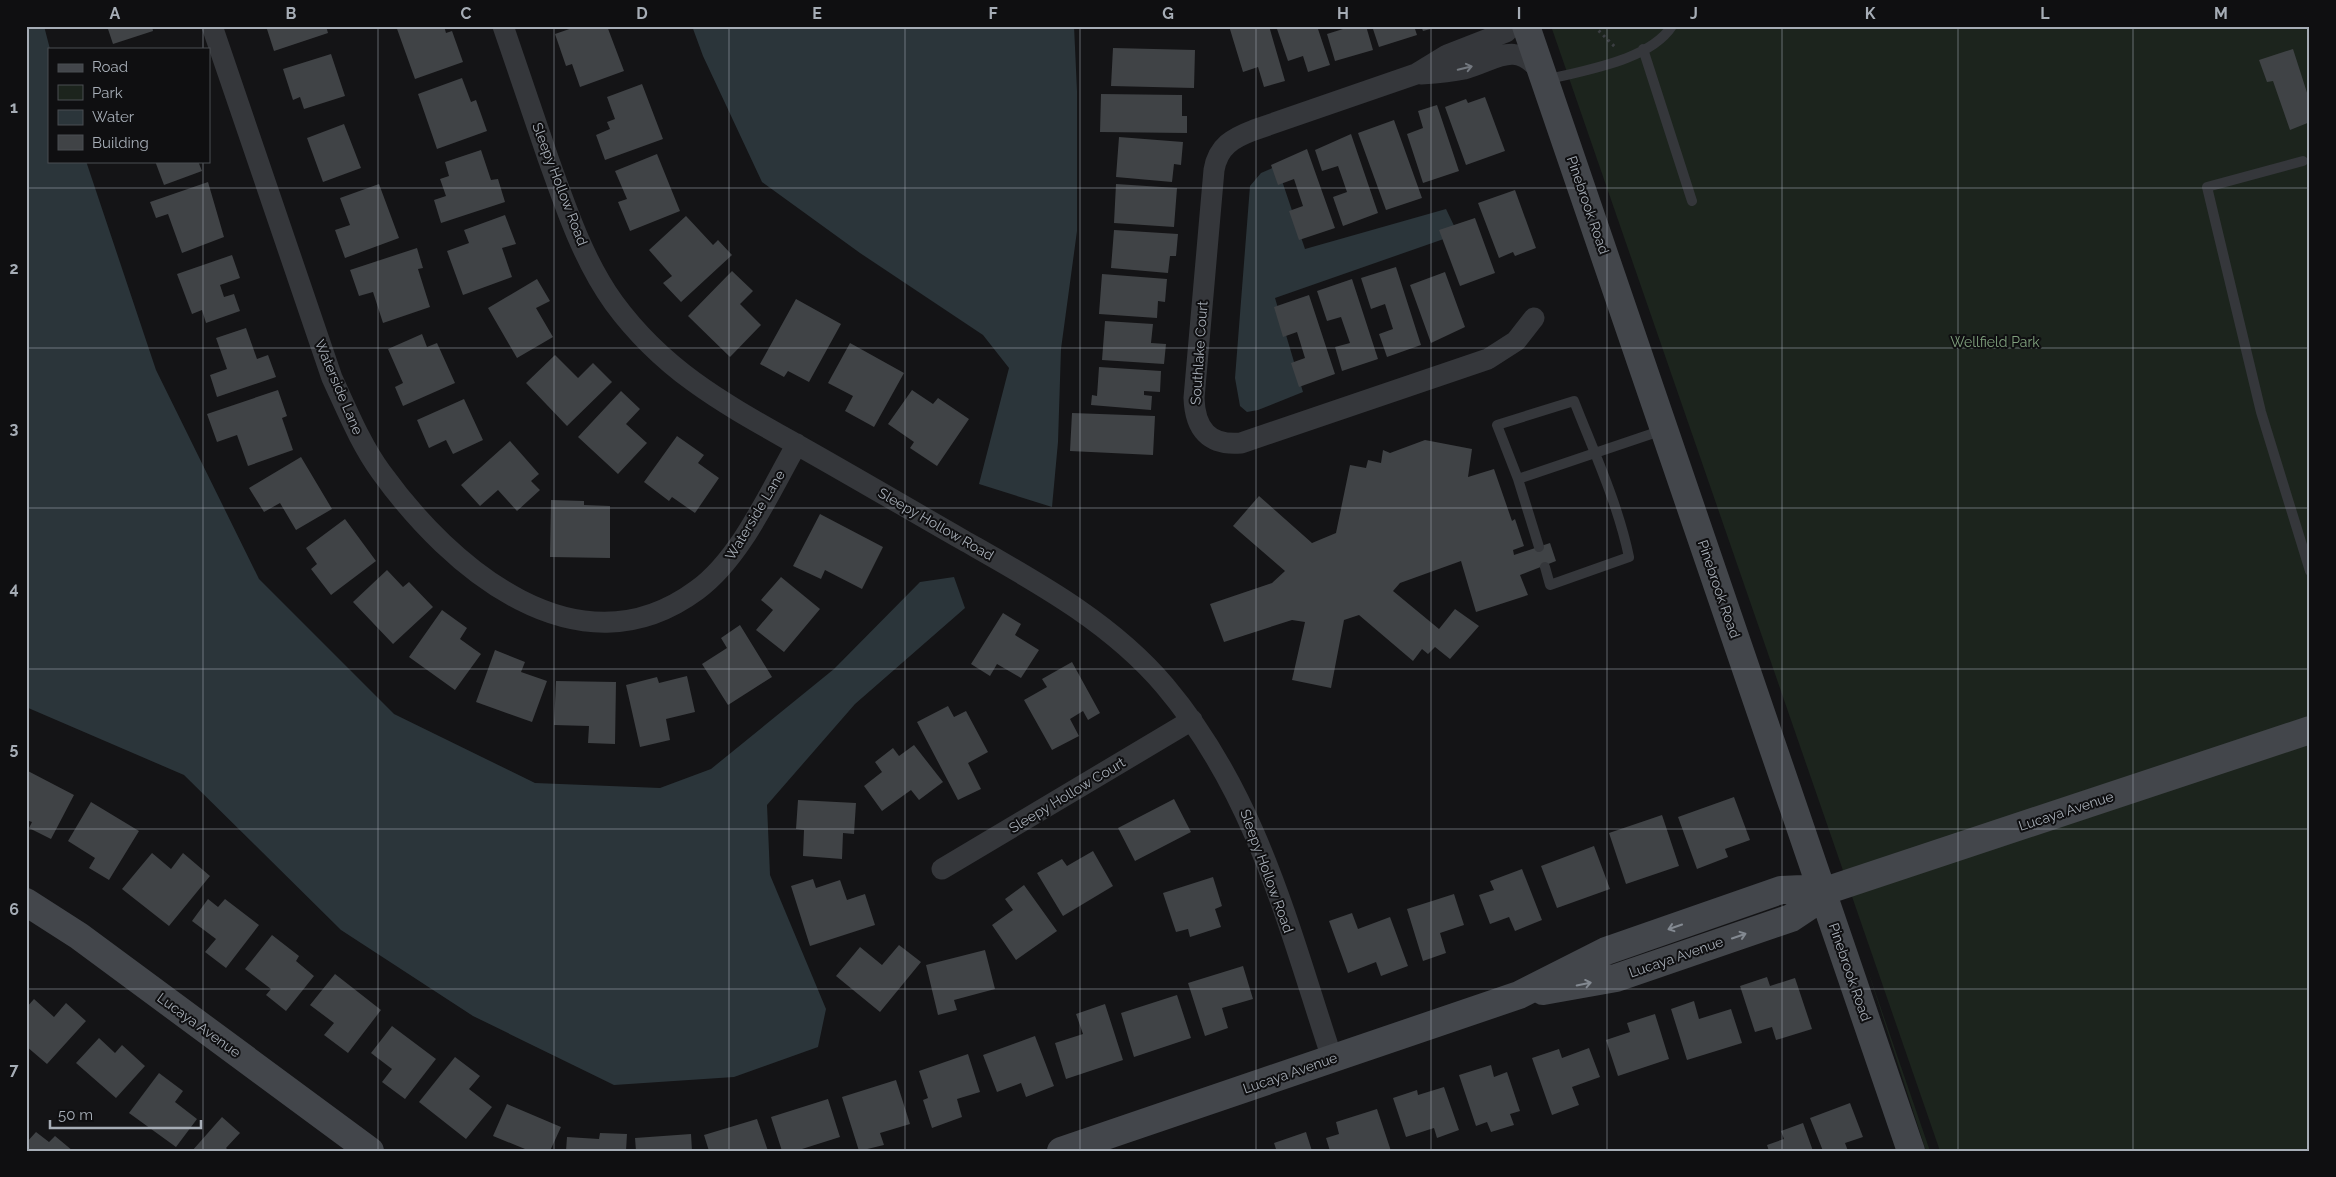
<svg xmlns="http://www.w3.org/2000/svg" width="2336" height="1177" font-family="Raleway,sans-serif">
	<rect width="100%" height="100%" fill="#141416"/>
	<path fill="#1c241d" d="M 1551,26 L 2310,26 L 2310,1151 L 1940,1151 Z
		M 1867,968 L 1930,1151 L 1926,1151 Z"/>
	<path fill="#2b353a" d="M 26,26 L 44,26 L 50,49 L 49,161 L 86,161 L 156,370 L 259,579 L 394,714 L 535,783 L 660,788 L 711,769 L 834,669 L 920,582 L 954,577 L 965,608 L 855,704 L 767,805 L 770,875 L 826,1009 L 818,1047 L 734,1077 L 614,1085 L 473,1016 L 341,930 L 184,775 L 26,707 Z
		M 692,26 L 1074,26 L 1077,91 L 1077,231 L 1061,349 L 1058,442 L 1052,507 L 979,484 L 1009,368 L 983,335 L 860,253 L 762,182 L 703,56 Z
		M 1277,166 L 1305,249 L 1446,209 L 1458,234 L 1275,298 L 1303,392 L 1258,410 L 1247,412 L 1240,406 L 1235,378 L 1250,186 L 1261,173 Z"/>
	<path fill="#404346" d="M 107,26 L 152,26 L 153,31 L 113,44 Z
		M 266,26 L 326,26 L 328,33 L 274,51 Z
		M 396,26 L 444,26 L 446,33 L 452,31 L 463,62 L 415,79 Z
		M 578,26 L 607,26 L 624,71 L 580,87 L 572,64 L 566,66 L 555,34 Z
		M 1229,26 L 1269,26 L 1285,81 L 1264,87 L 1258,67 L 1243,72 Z
		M 1276,26 L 1317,26 L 1330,65 L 1308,72 L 1303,56 L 1288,61 Z
		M 1342,26 L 1366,26 L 1373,50 L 1335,61 L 1327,34 L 1343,29 Z
		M 1372,26 L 1414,26 L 1417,35 L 1379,47 Z
		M 1421,26 L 1438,26 L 1438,27 L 1423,31 Z
		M 1113,48 L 1195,50 L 1194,88 L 1111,86 Z
		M 2293,49 L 2310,102 L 2310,122 L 2290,130 L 2273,81 L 2267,82 L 2259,60 Z
		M 331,54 L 345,96 L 304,109 L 300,97 L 293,100 L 283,69 Z
		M 462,78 L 471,102 L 476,100 L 487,131 L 437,149 L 418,94 Z
		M 642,84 L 663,139 L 605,160 L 596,135 L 610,129 L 607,122 L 615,119 L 607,97 Z
		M 1101,94 L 1182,95 L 1182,116 L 1187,116 L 1187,133 L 1100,132 Z
		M 1485,97 L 1505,151 L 1466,165 L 1445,107 L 1466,99 L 1468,103 Z
		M 1437,105 L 1459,171 L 1423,183 L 1407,134 L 1423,128 L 1418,111 Z
		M 1394,120 L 1422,198 L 1386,210 L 1358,133 Z
		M 344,124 L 361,168 L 323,182 L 307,138 Z
		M 1351,134 L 1378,213 L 1343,226 L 1333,197 L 1347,192 L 1338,166 L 1322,171 L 1315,150 Z
		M 1119,137 L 1183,142 L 1181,165 L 1174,164 L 1172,182 L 1116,177 Z
		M 1307,149 L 1335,228 L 1299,240 L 1289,211 L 1303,206 L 1294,179 L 1278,185 L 1271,165 Z
		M 481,150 L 491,180 L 498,179 L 505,202 L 441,223 L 434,200 L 446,196 L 440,179 L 449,176 L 445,162 Z
		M 657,154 L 680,211 L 630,231 L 618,202 L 627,199 L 615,171 Z
		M 155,161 L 198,161 L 202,171 L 164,185 Z
		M 208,182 L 224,237 L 182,253 L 168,214 L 156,218 L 150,202 Z
		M 379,184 L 399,238 L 345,258 L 335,230 L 350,225 L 340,198 Z
		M 1116,184 L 1177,188 L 1174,227 L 1114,223 Z
		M 1515,190 L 1536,248 L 1515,256 L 1513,252 L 1499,258 L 1478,203 Z
		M 505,215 L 516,244 L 502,248 L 512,277 L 463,295 L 447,251 L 469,243 L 464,230 Z
		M 686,216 L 713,245 L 718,240 L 732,255 L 681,302 L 663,283 L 672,276 L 649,250 Z
		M 1475,218 L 1495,273 L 1460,286 L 1439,230 Z
		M 1114,230 L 1178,234 L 1176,256 L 1170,256 L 1168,273 L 1111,268 Z
		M 417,248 L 423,268 L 418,269 L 430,307 L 383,323 L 373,292 L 359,296 L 350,270 Z
		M 232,255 L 240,278 L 220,285 L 224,297 L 234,294 L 240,311 L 206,323 L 202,310 L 192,314 L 177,274 Z
		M 1396,267 L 1421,345 L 1387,357 L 1379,334 L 1393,329 L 1385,304 L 1371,309 L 1361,278 Z
		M 732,271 L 753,291 L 740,304 L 761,325 L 730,357 L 688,316 Z
		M 1445,272 L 1465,327 L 1431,343 L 1410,285 Z
		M 1102,274 L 1167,279 L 1165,302 L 1158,301 L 1157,318 L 1099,314 Z
		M 537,279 L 550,301 L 536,308 L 553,337 L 517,358 L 488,308 Z
		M 1352,279 L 1378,359 L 1342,371 L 1335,347 L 1350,343 L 1341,317 L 1327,321 L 1317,291 Z
		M 1309,295 L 1335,374 L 1299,387 L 1291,363 L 1305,358 L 1297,332 L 1283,337 L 1274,307 Z
		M 796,299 L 841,324 L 809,382 L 788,371 L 784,377 L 760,364 Z
		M 1105,321 L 1153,324 L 1151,343 L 1166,344 L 1164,364 L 1102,360 Z
		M 246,328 L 257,359 L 268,355 L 276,377 L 217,397 L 210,375 L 227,369 L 216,338 Z
		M 422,334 L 427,347 L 437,343 L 455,383 L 403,406 L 395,387 L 403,383 L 388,349 Z
		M 850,343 L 904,373 L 874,427 L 845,411 L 853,396 L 828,383 Z
		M 555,355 L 578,378 L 593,363 L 612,382 L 567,426 L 526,383 Z
		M 1099,367 L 1161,371 L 1160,392 L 1144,391 L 1144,395 L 1152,396 L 1151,410 L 1091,405 L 1092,395 L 1097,396 Z
		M 278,390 L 287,416 L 282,418 L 293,450 L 248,466 L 237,435 L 217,442 L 207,414 Z
		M 912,390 L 933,404 L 938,398 L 969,419 L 937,466 L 910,448 L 914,442 L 888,424 Z
		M 621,391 L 640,409 L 626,424 L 647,443 L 618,474 L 578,437 Z
		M 464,399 L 483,440 L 453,454 L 446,440 L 429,448 L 417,420 Z
		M 1072,413 L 1155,416 L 1153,455 L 1070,451 Z
		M 677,436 L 704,455 L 698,463 L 719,478 L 695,513 L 672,497 L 669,501 L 644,482 Z
		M 1425,440 L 1472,449 L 1468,477 L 1494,469 L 1512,521 L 1515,519 L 1524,546 L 1513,550 L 1514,555 L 1550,543 L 1556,561 L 1520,575 L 1528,595 L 1476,612 L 1461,561 L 1400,583 L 1393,591 L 1439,629 L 1455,609 L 1479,626 L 1450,659 L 1435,647 L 1428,654 L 1422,649 L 1413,661 L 1359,615 L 1344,620 L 1331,688 L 1292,680 L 1305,622 L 1292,620 L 1224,642 L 1210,604 L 1272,583 L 1285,571 L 1233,526 L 1259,496 L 1312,543 L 1336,533 L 1350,465 L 1366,468 L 1368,460 L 1381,463 L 1383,450 L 1390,453 Z
		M 510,441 L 539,474 L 531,481 L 540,490 L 517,511 L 498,490 L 480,506 L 461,485 Z
		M 301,457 L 332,509 L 296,530 L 280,503 L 264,512 L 249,488 Z
		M 551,500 L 584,501 L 584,505 L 610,506 L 610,558 L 550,557 Z
		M 820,514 L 883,547 L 862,589 L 825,570 L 821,579 L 793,566 Z
		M 345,519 L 376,561 L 331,595 L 311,569 L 317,564 L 306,548 Z
		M 387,570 L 403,587 L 409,582 L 433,607 L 393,644 L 353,602 Z
		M 781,577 L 820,609 L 784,652 L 756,630 L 773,610 L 761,600 Z
		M 442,610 L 467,628 L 460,639 L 481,654 L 455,690 L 409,657 Z
		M 1003,613 L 1021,624 L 1015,635 L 1039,650 L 1021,678 L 997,664 L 990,676 L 971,664 Z
		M 740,625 L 772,677 L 728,705 L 702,664 L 727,648 L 721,638 Z
		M 495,650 L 525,662 L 521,672 L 547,681 L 532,722 L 476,702 Z
		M 1072,662 L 1100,713 L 1088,720 L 1083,711 L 1070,719 L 1079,736 L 1052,750 L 1024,700 L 1047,687 L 1042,679 Z
		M 687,676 L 695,712 L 666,719 L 670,740 L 640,747 L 626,685 L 657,677 L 659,683 Z
		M 556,681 L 616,682 L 615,744 L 588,743 L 589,726 L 554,725 Z
		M 948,706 L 954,717 L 966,711 L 988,752 L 968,763 L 981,789 L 958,800 L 917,722 Z
		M 914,745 L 943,782 L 919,800 L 911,790 L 882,811 L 864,786 L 882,772 L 875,762 L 893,748 L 899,756 Z
		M 26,770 L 74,795 L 51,839 L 29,828 L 32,822 L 26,820 Z
		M 1734,797 L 1750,840 L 1725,849 L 1728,857 L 1697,869 L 1678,817 Z
		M 1174,799 L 1191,832 L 1135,861 L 1118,828 Z
		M 798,800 L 856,803 L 854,834 L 843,833 L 842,859 L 803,856 L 804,830 L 796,829 Z
		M 91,802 L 139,831 L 109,880 L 89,868 L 95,858 L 68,841 Z
		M 1662,815 L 1679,866 L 1626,884 L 1609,833 Z
		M 1594,846 L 1610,889 L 1557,908 L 1541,866 Z
		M 1093,851 L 1113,886 L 1063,916 L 1037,873 L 1062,859 L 1067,866 Z
		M 152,853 L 171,869 L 183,853 L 210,876 L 169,926 L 122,889 Z
		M 1522,869 L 1542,920 L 1515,931 L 1509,917 L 1490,924 L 1479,895 L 1494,890 L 1490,881 Z
		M 1213,877 L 1222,906 L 1215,909 L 1221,927 L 1190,937 L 1188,929 L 1176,932 L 1163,893 Z
		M 813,879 L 816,888 L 840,880 L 847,900 L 865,894 L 875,925 L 810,946 L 791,886 Z
		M 1024,885 L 1057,931 L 1016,960 L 992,925 L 1013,910 L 1005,899 Z
		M 1454,894 L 1464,925 L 1440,933 L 1446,953 L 1423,961 L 1407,909 Z
		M 208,899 L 218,907 L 225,899 L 259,925 L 226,968 L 205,952 L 216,939 L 192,921 Z
		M 1352,913 L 1358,929 L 1390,917 L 1408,966 L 1381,976 L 1376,962 L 1348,973 L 1329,921 Z
		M 272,935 L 299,956 L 296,961 L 314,976 L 286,1011 L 266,995 L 271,989 L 245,969 Z
		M 899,945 L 921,962 L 880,1012 L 836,976 L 860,947 L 882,965 Z
		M 985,950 L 995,989 L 954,1000 L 957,1010 L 938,1015 L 926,965 Z
		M 1243,966 L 1253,999 L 1222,1008 L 1228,1028 L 1205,1036 L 1188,983 Z
		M 335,974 L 381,1010 L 348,1053 L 324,1035 L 334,1023 L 310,1005 Z
		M 1767,977 L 1770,986 L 1795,978 L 1812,1029 L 1776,1040 L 1772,1027 L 1755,1032 L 1740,986 Z
		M 1177,995 L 1191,1038 L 1134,1057 L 1121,1013 Z
		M 34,999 L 54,1017 L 66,1003 L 86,1021 L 47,1064 L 26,1046 L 26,1008 Z
		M 1694,1001 L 1699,1019 L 1731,1009 L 1742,1043 L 1687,1060 L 1671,1009 Z
		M 1105,1004 L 1123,1060 L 1066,1079 L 1055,1043 L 1083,1034 L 1076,1014 Z
		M 1655,1014 L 1669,1059 L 1618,1076 L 1606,1040 L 1630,1032 L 1627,1023 Z
		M 392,1026 L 436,1059 L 405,1099 L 382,1082 L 392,1069 L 371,1053 Z
		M 1035,1036 L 1054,1086 L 1026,1097 L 1021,1083 L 997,1092 L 983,1055 Z
		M 99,1038 L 115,1053 L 122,1045 L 145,1066 L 116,1098 L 76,1063 Z
		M 1589,1048 L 1600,1077 L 1572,1087 L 1579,1105 L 1552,1115 L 1532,1058 L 1559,1049 L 1562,1058 Z
		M 968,1054 L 980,1092 L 957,1099 L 962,1117 L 932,1128 L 923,1100 L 928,1098 L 919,1071 Z
		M 455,1057 L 480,1076 L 469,1089 L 492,1107 L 466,1139 L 419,1102 Z
		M 1491,1065 L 1494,1077 L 1507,1072 L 1520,1111 L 1510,1114 L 1514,1125 L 1491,1132 L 1487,1122 L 1476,1126 L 1459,1075 Z
		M 159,1073 L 183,1091 L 175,1102 L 197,1119 L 176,1147 L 129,1113 Z
		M 896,1080 L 910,1124 L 880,1133 L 884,1145 L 859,1151 L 842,1097 Z
		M 1444,1087 L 1459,1130 L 1437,1138 L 1434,1128 L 1406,1137 L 1393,1098 L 1417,1090 L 1418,1095 Z
		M 828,1099 L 840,1137 L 802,1149 L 803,1151 L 782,1151 L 771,1117 Z
		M 1850,1103 L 1863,1137 L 1845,1143 L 1848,1151 L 1823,1151 L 1810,1118 Z
		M 507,1104 L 561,1127 L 550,1151 L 524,1151 L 525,1149 L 493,1136 Z
		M 1377,1109 L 1391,1151 L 1330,1151 L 1326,1138 L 1339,1134 L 1336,1122 Z
		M 222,1117 L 240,1133 L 226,1148 L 229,1151 L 192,1151 Z
		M 757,1119 L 768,1151 L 709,1151 L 704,1135 Z
		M 1803,1123 L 1813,1151 L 1769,1151 L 1767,1145 L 1784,1139 L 1781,1131 Z
		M 36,1132 L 49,1142 L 55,1136 L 73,1151 L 26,1151 L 26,1143 Z
		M 1306,1132 L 1312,1151 L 1272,1151 L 1276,1149 L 1274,1143 Z
		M 600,1133 L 627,1134 L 626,1151 L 566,1151 L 567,1137 L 599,1139 Z
		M 691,1134 L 692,1151 L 636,1151 L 635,1138 Z"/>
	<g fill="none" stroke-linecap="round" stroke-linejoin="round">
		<path stroke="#3b3e42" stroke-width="3" stroke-dasharray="2.5 4" stroke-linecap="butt" d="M 1594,26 L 1615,47"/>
		<path stroke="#35373b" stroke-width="10" d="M 1643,49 L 1692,201
			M 1546,80 C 1584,70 1649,61 1672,26
			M 2303,161 L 2207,187 L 2261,412 L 2310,571
			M 1518,479 L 1539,547
			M 1545,567 L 1550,585 L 1629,557 C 1618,504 1594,452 1574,401 L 1497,425 L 1518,479 L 1663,430"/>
		<path stroke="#35373b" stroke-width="21" d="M 212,26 L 332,378 C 347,410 360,443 381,472 C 450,568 578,678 697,590 C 741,558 770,491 797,444
			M 503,26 C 518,70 533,114 548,158 C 566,208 583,260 614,303 C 664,371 723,403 794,443 C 851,475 907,508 963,540 C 1035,581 1111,622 1165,686 C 1257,795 1288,926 1332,1058
			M 1511,26 L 1506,32 L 1447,55 L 1416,74 L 1254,130 C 1233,138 1218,146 1214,170 L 1194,398 C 1195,429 1209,446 1241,443 L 1488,359 L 1516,341 L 1534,318
			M 1421,74 C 1436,73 1450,72 1464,69 C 1497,60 1515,39 1542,73
			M 942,869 L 1192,720"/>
		<path stroke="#43464b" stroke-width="28" d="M 1526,26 L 1911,1151
			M 26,902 L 79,936 L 370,1151
			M 1543,991 L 1616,978 L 1791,918 L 1809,906 L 1822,892
			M 1061,1151 L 1519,995 L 1606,951 L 1781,890 L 1803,889 L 1822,892 L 2310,730"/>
	</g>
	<defs><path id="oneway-shaft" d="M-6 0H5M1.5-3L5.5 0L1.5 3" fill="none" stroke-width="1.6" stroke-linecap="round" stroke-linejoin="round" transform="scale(1.25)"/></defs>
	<use stroke="#73787f" href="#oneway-shaft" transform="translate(1465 68) rotate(-14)"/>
	<g stroke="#838991">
		<use href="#oneway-shaft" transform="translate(1675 927) rotate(161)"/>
		<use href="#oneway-shaft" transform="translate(1739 936) rotate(-19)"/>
		<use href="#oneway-shaft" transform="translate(1584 984) rotate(-11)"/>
	</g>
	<path fill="none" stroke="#a6adb6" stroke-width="1" stroke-opacity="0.55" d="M 203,26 L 203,49M 378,26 L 378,1151M 554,26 L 554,1151M 729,26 L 729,1151M 905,26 L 905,1151M 1080,26 L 1080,1151M 1256,26 L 1256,1151M 1431,26 L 1431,1151M 1607,26 L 1607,1151M 1782,26 L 1782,1151M 1958,26 L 1958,1151M 2133,26 L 2133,1151M 203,161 L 203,1151M 26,188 L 2310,188M 26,348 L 2310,348M 26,508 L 2310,508M 26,669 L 2310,669M 26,829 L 2310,829M 26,989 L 2310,989"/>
	<g text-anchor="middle" stroke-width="4" stroke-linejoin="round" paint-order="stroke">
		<g font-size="14" fill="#a6adb6" stroke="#0f0f11">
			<text transform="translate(560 184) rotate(69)" y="5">Sleepy Hollow Road</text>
			<text transform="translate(1588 205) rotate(71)" y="5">Pinebrook Road</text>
			<text transform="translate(1199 353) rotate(-86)" y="5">Southlake Court</text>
			<text transform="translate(339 387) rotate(67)" y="5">Waterside Lane</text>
			<text transform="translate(755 515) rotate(-59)" y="5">Waterside Lane</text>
			<text transform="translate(936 524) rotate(30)" y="5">Sleepy Hollow Road</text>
			<text transform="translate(1719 589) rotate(71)" y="5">Pinebrook Road</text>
			<text transform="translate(1067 795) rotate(-31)" y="5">Sleepy Hollow Court</text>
			<text transform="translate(2066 811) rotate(-18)" y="5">Lucaya Avenue</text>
			<text transform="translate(1267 871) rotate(70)" y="5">Sleepy Hollow Road</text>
			<text transform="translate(1676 957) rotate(-19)" y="5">Lucaya Avenue</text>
			<text transform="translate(1850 972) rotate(71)" y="5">Pinebrook Road</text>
			<text transform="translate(199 1025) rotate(36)" y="5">Lucaya Avenue</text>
			<text transform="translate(1290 1073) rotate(-19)" y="5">Lucaya Avenue</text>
		</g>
		<g font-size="14" fill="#80a17e" stroke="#0f0f11">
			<text x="1995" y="347">Wellfield Park</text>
		</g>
	</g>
	<rect width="2336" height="1177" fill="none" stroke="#0f0f11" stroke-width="55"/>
	<rect x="48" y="48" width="162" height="115" fill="#0f0f11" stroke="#4b4e53"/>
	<rect x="58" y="64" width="25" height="8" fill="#43464b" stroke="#4b4e53"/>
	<text x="92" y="72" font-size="15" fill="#a6adb6">Road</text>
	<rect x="58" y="85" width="25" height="15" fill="#1c241d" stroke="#4b4e53"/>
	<text x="92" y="98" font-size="15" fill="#a6adb6">Park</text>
	<rect x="58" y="110" width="25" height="15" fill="#2b353a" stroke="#4b4e53"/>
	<text x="92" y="122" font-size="15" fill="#a6adb6">Water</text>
	<rect x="58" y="135" width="25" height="15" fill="#404346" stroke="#4b4e53"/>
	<text x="92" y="148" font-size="15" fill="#a6adb6">Building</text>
	<path d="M50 1120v8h151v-8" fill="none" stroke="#a6adb6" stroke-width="2.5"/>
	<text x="58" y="1120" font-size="15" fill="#a6adb6" stroke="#0f0f11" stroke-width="4" paint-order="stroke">50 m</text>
	<rect x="28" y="28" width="2280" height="1122" fill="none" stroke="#a6adb6" stroke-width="2"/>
	<g font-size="16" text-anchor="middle" font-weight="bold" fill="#a6adb6">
		<text x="115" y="19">A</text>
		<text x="291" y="19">B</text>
		<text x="466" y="19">C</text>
		<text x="642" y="19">D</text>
		<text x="817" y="19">E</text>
		<text x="993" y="19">F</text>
		<text x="1168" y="19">G</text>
		<text x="1343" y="19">H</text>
		<text x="1519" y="19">I</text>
		<text x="1694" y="19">J</text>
		<text x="1870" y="19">K</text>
		<text x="2045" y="19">L</text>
		<text x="2221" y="19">M</text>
		<text x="14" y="113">1</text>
		<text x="14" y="274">2</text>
		<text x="14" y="434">3</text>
		<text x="14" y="594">4</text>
		<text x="14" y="754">5</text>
		<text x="14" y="915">6</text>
		<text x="14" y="1075">7</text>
	</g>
</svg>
